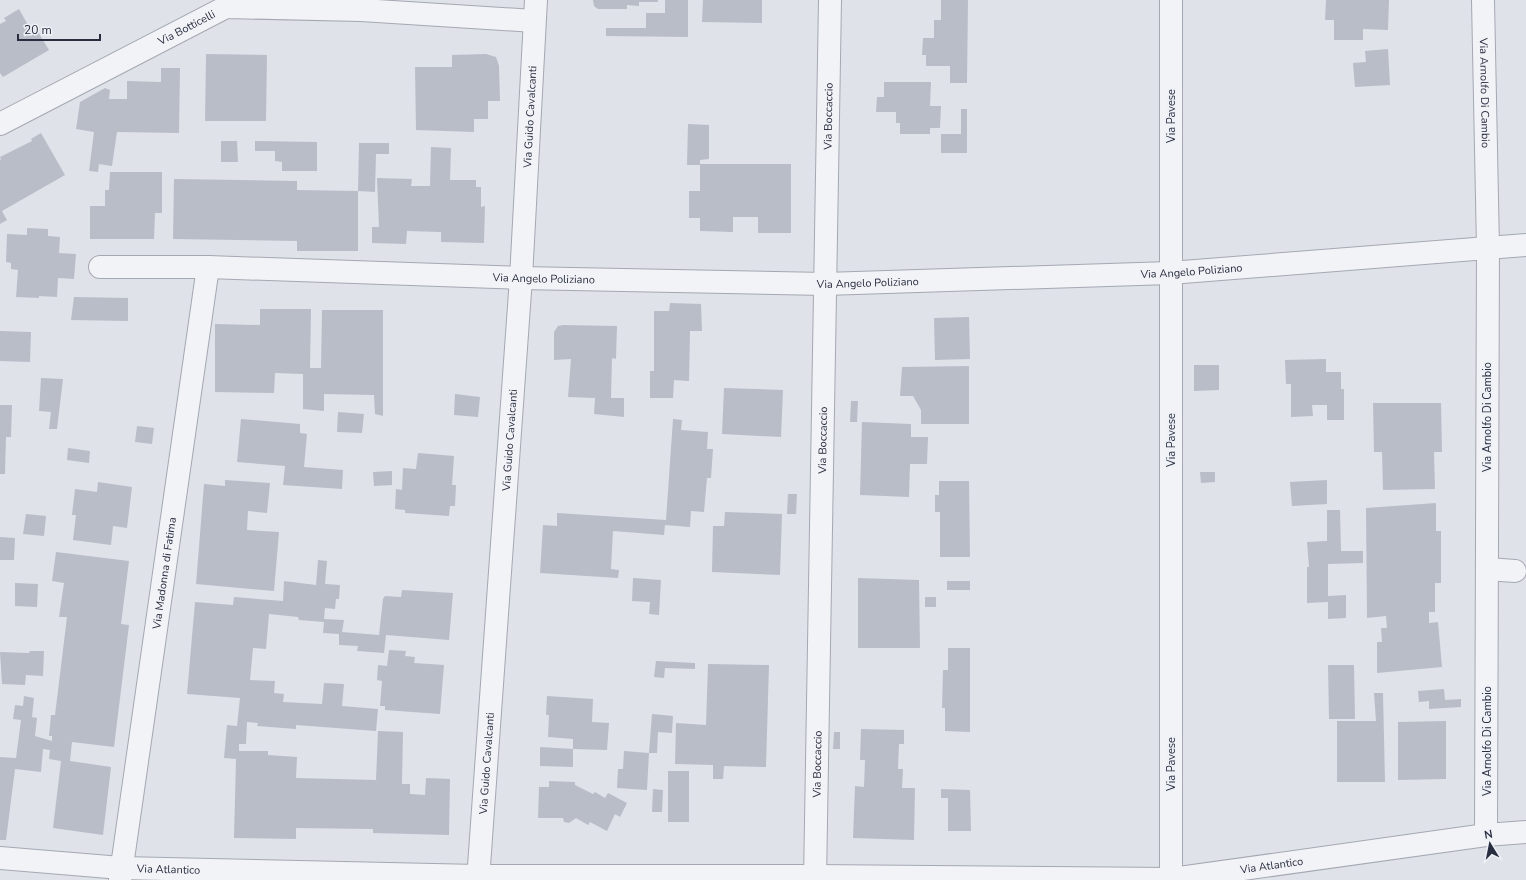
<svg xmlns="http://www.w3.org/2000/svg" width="1526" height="880" font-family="'Nunito Sans',sans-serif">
	<rect width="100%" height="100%" fill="#dfe2e8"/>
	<path fill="#b9bdc8" d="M 593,0 L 658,0 L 658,2 L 639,2 L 639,6 L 627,5 L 627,9 L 598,9 L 594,6 Z
		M 665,0 L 688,0 L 688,37 L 606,36 L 606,28 L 646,28 L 646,13 L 665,13 Z
		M 703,0 L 762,0 L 762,23 L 702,22 Z
		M 941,0 L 968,0 L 967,83 L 950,83 L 950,66 L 926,66 L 926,55 L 922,55 L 923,38 L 934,38 L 934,20 L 941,20 Z
		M 1326,0 L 1389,0 L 1388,30 L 1363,29 L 1363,40 L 1334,40 L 1334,20 L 1325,20 Z
		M 19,9 L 33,34 L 38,32 L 49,50 L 3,77 L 0,73 L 0,24 L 6,21 L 4,18 Z
		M 1388,49 L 1390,85 L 1355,87 L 1353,63 L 1366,62 L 1365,51 Z
		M 206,54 L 267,55 L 266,121 L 205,121 Z
		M 486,54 L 496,57 L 499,66 L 500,101 L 488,101 L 488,119 L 474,119 L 474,132 L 416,130 L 415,67 L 452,67 L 452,55 Z
		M 161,68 L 180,68 L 179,133 L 117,132 L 112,166 L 99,164 L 98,172 L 89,171 L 94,132 L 76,129 L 80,102 L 105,88 L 110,90 L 109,99 L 127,99 L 127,81 L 161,82 Z
		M 884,82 L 931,82 L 930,106 L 941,106 L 940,128 L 930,128 L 930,134 L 900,134 L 900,123 L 896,123 L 896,112 L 876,112 L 877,97 L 884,97 Z
		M 961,109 L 967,109 L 967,153 L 941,153 L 941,134 L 961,134 Z
		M 688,124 L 709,125 L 709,159 L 700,160 L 700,165 L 687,165 Z
		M 41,133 L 65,175 L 2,211 L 7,220 L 0,224 L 0,160 L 1,159 L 0,157 L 32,141 L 31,139 Z
		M 221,141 L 237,141 L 238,162 L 221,162 Z
		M 255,141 L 317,142 L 317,171 L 282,171 L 282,162 L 275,161 L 275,151 L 255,151 Z
		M 359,143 L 389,143 L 389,154 L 376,154 L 375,192 L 358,191 Z
		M 431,147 L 451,148 L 450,180 L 476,180 L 476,187 L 481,187 L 481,207 L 485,206 L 484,243 L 441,242 L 441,232 L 407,231 L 406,244 L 372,243 L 372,227 L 379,227 L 377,178 L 412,179 L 411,186 L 430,186 Z
		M 700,164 L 791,164 L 791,233 L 758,233 L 758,217 L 733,217 L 733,232 L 700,231 L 700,218 L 689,218 L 689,191 L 700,191 Z
		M 110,172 L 162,172 L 162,213 L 155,213 L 154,239 L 90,239 L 90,206 L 105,206 L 105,190 L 109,190 Z
		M 174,179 L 297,181 L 297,190 L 358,191 L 358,251 L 297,251 L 297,241 L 173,239 Z
		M 27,228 L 48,229 L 48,236 L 60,237 L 59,253 L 76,254 L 74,279 L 58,278 L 57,297 L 39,296 L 39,298 L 16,297 L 18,270 L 11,269 L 11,263 L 6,262 L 7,234 L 27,235 Z
		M 74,297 L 128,298 L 128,321 L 71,320 Z
		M 670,303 L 701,304 L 702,331 L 690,331 L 689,381 L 674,380 L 673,398 L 650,398 L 650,371 L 654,371 L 654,311 L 669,311 Z
		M 260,309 L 311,309 L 310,368 L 321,368 L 322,310 L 383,310 L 383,416 L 375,414 L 374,395 L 324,394 L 324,411 L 303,409 L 303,374 L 275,373 L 274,393 L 215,392 L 215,324 L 260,325 Z
		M 969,317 L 970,359 L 935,360 L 934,318 Z
		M 563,325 L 617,326 L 616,359 L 612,358 L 611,398 L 624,398 L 624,417 L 594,414 L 595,398 L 568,397 L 571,359 L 554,360 L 554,332 L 558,326 Z
		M 0,331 L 31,332 L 30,362 L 0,361 Z
		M 1326,359 L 1326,372 L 1341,372 L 1341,389 L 1344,389 L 1344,420 L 1327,420 L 1327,405 L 1312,405 L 1313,416 L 1291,417 L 1291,384 L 1286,384 L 1285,360 Z
		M 1194,365 L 1219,365 L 1219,390 L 1194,391 Z
		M 969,366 L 969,424 L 921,424 L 921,410 L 913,396 L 900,396 L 902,367 Z
		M 41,378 L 63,379 L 57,429 L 49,429 L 51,412 L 39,411 Z
		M 724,388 L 783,390 L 781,437 L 722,434 Z
		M 455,394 L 480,397 L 478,417 L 454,415 Z
		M 851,401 L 858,401 L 857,422 L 850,422 Z
		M 1373,403 L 1441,403 L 1442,452 L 1434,452 L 1435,489 L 1383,490 L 1382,452 L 1374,452 Z
		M 0,405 L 12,405 L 11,437 L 6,437 L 5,474 L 0,474 Z
		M 338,412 L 364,414 L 362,433 L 337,432 Z
		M 241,419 L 300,424 L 300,433 L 307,434 L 304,467 L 343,470 L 342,489 L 283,485 L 285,466 L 237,462 Z
		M 673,419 L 682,420 L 681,430 L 708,432 L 707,449 L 713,449 L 711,478 L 707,478 L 704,512 L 691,511 L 690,527 L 665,525 L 664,535 L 613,531 L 611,569 L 619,570 L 618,578 L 540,573 L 543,525 L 557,526 L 557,513 L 666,520 Z
		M 862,422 L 911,424 L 911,437 L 928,437 L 927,464 L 910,464 L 909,497 L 860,495 Z
		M 137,426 L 154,428 L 152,444 L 135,442 Z
		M 68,448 L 90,451 L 89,463 L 67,460 Z
		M 418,453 L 454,456 L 452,485 L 456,485 L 455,506 L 450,506 L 449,516 L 405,513 L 405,510 L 395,509 L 396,489 L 402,490 L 403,468 L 416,469 Z
		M 392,471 L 392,485 L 374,486 L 373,472 Z
		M 1200,472 L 1215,472 L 1215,482 L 1201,483 Z
		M 225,480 L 270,483 L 267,513 L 248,511 L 247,530 L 279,532 L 274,591 L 196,584 L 204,484 L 225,486 Z
		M 1327,480 L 1327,504 L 1292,506 L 1290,482 Z
		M 939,481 L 969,481 L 970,557 L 940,557 L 940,512 L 935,512 L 935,495 L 939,495 Z
		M 98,482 L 132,487 L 127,528 L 113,526 L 111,545 L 73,540 L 76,515 L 72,515 L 75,489 L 97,492 Z
		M 788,494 L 797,494 L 796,514 L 787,514 Z
		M 1436,503 L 1436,531 L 1441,531 L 1441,583 L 1435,583 L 1435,612 L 1429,612 L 1429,623 L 1438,622 L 1442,667 L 1377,673 L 1377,642 L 1382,642 L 1381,628 L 1387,628 L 1386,616 L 1367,618 L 1366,508 Z
		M 1327,510 L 1340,510 L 1341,551 L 1363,551 L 1363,563 L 1328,564 L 1328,596 L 1346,595 L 1346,618 L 1328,619 L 1328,602 L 1307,603 L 1307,567 L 1309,567 L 1307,542 L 1327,541 Z
		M 725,512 L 782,514 L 780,575 L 712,572 L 713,526 L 724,526 Z
		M 26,514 L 46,516 L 44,536 L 23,534 Z
		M 0,537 L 15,538 L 14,560 L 0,560 Z
		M 56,552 L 129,561 L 121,624 L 129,625 L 114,747 L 72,742 L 70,761 L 111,767 L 103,835 L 53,828 L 61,761 L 49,759 L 50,750 L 43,749 L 41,772 L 15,769 L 6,840 L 0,840 L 0,757 L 16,758 L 21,720 L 13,719 L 15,705 L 23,706 L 24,696 L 34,698 L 32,717 L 37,718 L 35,736 L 52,741 L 52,736 L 49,736 L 51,715 L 55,715 L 67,617 L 59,617 L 64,583 L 52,581 Z
		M 318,560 L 327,561 L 325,584 L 340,585 L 339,599 L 336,599 L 335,609 L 325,608 L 324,619 L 344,620 L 342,632 L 379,635 L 383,599 L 385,596 L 401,597 L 402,590 L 453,593 L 449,640 L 386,635 L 384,653 L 357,651 L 358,646 L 339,645 L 339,634 L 323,633 L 324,622 L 299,620 L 298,617 L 269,614 L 266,649 L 253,648 L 250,680 L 275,681 L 274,693 L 284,694 L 283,702 L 322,704 L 324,683 L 344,684 L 342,706 L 378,709 L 376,731 L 296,725 L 296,729 L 257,726 L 258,723 L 247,722 L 246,744 L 239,744 L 239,751 L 268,751 L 268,755 L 297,757 L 296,778 L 376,780 L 378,731 L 403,732 L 402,784 L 410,784 L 410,794 L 425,795 L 426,778 L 450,779 L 449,835 L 373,833 L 373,829 L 296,828 L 296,839 L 234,838 L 236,759 L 224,758 L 227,725 L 237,726 L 240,698 L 187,694 L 195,602 L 233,605 L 234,597 L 283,601 L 284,581 L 316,585 Z
		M 633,578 L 661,580 L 659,615 L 649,614 L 650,602 L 632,601 Z
		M 858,578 L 919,580 L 920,648 L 858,648 Z
		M 947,581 L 970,581 L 970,590 L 947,590 Z
		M 15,583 L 38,584 L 37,607 L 15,606 Z
		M 925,597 L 936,597 L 936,607 L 925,607 Z
		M 948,648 L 970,648 L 970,732 L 945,731 L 945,708 L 942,708 L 943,670 L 948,670 Z
		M 389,650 L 406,651 L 405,656 L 415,657 L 414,663 L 444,665 L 440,714 L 385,710 L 385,706 L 380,706 L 382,681 L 377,680 L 378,665 L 387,666 Z
		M 30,651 L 44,651 L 43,676 L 26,675 L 25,685 L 2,684 L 0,652 L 29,653 Z
		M 656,661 L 695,663 L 695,669 L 665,668 L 664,678 L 654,677 Z
		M 708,664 L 769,665 L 766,767 L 724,766 L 723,779 L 713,779 L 713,765 L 675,764 L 676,723 L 706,725 Z
		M 1328,665 L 1354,665 L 1355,719 L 1329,719 Z
		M 1444,689 L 1445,700 L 1461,699 L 1461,707 L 1429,709 L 1429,701 L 1419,702 L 1418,691 Z
		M 1374,693 L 1383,693 L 1385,782 L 1337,782 L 1337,721 L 1376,721 Z
		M 547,696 L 593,699 L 592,722 L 609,723 L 607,750 L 573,749 L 573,739 L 548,737 L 549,715 L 546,715 Z
		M 652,714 L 673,716 L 672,733 L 658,732 L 657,753 L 649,753 Z
		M 1446,721 L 1446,779 L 1398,780 L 1398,722 Z
		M 861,729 L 904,730 L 904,744 L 899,744 L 898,769 L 903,769 L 902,788 L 915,788 L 914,840 L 853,838 L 855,786 L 864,787 L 865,760 L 860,760 Z
		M 834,732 L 840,732 L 840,749 L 833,749 Z
		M 540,747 L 573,749 L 573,767 L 540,766 Z
		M 624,751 L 649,753 L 647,790 L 617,788 L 618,769 L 623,769 Z
		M 668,771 L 689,771 L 689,822 L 668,822 Z
		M 549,781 L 575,782 L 575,785 L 593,794 L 595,792 L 605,798 L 608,793 L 627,803 L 620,817 L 615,814 L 607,831 L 590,822 L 588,825 L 576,818 L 569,823 L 564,822 L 563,818 L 538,818 L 539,787 L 549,787 Z
		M 653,789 L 663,790 L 662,812 L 652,812 Z
		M 941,789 L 970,790 L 971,831 L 948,831 L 948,798 L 941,798 Z"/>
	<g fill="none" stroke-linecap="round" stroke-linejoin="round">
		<g stroke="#a4a8b2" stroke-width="24">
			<g id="minor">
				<path d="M 1171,0 L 1171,880"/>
				<path id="s1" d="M 1483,0 L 1488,248 L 1486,835"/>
				<path id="s2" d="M 0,124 L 226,7 L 361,10 L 534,21"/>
				<path id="s3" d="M 100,267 L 208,267 L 521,278 L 825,284 L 1170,273 L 1526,245"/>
				<path d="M 1487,569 L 1515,571"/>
				<path id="s4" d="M 0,858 L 121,868 L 478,876 L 815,876 L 1172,879 L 1486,835 L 1526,832"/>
				<path id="s5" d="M 120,880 L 208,267"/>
				<path id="s6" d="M 478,880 L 521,278 L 536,0"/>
				<path id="s7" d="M 815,880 L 830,0"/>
			</g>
		</g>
		<use href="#minor" stroke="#f2f3f7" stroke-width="22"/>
	</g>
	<g text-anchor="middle" stroke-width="4" stroke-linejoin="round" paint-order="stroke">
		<g font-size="11" fill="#282e40" stroke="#eef1f6">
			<text dy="4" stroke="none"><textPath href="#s2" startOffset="210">Via Botticelli</textPath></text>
			<text dy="4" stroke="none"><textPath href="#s1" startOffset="93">Via Arnolfo Di Cambio</textPath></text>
			<text dy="4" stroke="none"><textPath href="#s7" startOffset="764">Via Boccaccio</textPath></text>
			<text transform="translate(1171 116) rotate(-90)" y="4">Via Pavese</text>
			<text dy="4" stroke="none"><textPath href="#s6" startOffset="765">Via Guido Cavalcanti</textPath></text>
			<text dy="4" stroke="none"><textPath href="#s3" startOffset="1092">Via Angelo Poliziano</textPath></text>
			<text dy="4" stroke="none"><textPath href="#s3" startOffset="444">Via Angelo Poliziano</textPath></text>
			<text dy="4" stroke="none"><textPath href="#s3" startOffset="768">Via Angelo Poliziano</textPath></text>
			<text transform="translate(1487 417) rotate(-90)" y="4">Via Arnolfo Di Cambio</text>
			<text dy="4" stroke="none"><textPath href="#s6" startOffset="441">Via Guido Cavalcanti</textPath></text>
			<text dy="4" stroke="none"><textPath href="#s7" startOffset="440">Via Boccaccio</textPath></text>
			<text transform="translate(1171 440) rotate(-90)" y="4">Via Pavese</text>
			<text dy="4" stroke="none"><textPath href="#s5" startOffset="310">Via Madonna di Fatima</textPath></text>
			<text transform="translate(1487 741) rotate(-90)" y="4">Via Arnolfo Di Cambio</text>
			<text dy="4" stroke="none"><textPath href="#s6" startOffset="117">Via Guido Cavalcanti</textPath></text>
			<text dy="4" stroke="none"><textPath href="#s7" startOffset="116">Via Boccaccio</textPath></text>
			<text transform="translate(1171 764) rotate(-90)" y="4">Via Pavese</text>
			<text dy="4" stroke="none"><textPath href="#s4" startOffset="1273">Via Atlantico</textPath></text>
			<text dy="4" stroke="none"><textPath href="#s4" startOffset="169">Via Atlantico</textPath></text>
		</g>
	</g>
	<g transform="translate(1490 844) rotate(350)" stroke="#eef1f6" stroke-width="3" paint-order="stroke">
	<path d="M0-3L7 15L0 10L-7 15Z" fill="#282e40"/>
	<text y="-6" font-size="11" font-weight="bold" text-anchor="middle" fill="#282e40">N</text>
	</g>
	<path d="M18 34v6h82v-6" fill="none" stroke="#282e40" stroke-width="2"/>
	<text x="24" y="34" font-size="12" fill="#282e40" stroke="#eef1f6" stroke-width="3" paint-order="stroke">20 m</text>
</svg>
